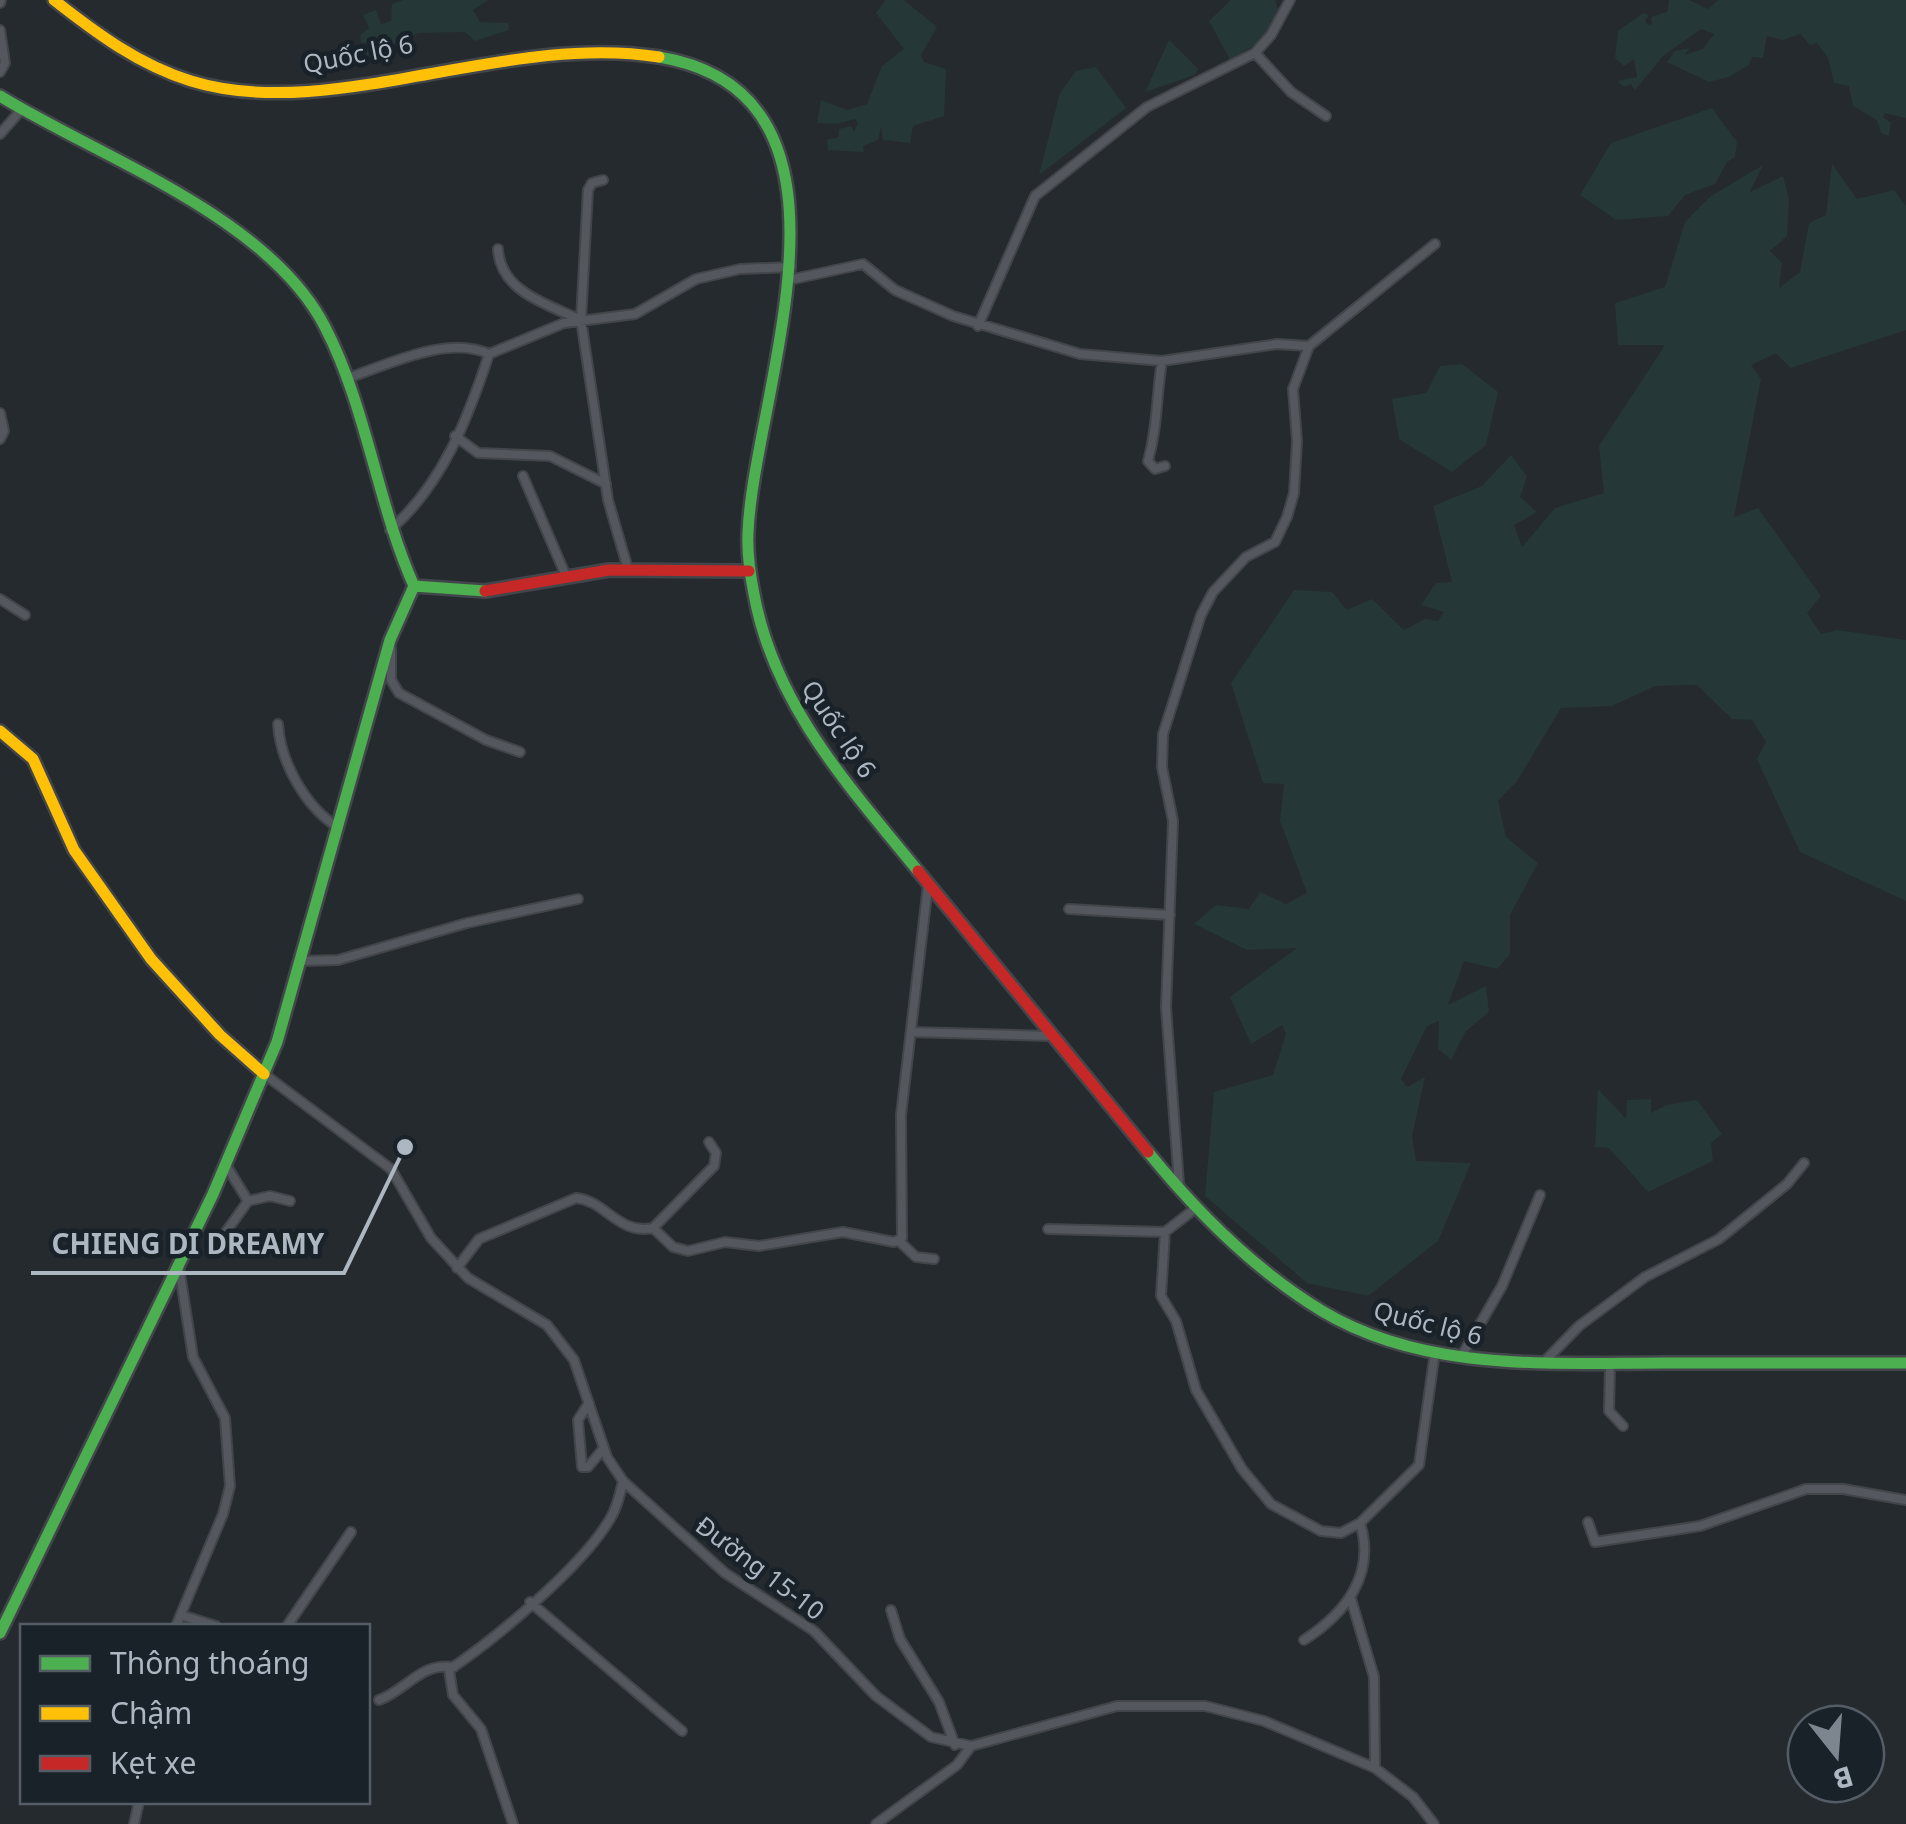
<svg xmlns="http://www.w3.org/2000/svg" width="1906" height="1824" font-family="'Noto Sans',sans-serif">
	<rect width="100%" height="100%" fill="#252a2f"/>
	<path fill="#253736" d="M 403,0 L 488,0 L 473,10 L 480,22 L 508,23 L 509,30 L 475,41 L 465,32 L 418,33 L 364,60 L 361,52 L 375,47 L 374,42 L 361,43 L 360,35 L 369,28 L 363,15 L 376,10 L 381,24 L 391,21 L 392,4 Z
		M 886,0 L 904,0 L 937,27 L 921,55 L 924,62 L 946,69 L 944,116 L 913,126 L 910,143 L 883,140 L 881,127 L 878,140 L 863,146 L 864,152 L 828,150 L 827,140 L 839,137 L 839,129 L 851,126 L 854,132 L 858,123 L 855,119 L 837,124 L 817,123 L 821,100 L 847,110 L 867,104 L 882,66 L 904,49 L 876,13 Z
		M 1231,0 L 1275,0 L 1280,14 L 1258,43 L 1230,60 L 1209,21 Z
		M 1669,0 L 1689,0 L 1708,9 L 1718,0 L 1906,0 L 1906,118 L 1885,113 L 1883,117 L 1891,123 L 1889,136 L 1881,133 L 1877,120 L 1853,106 L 1849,86 L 1834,83 L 1828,58 L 1817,43 L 1810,45 L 1800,34 L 1783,40 L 1767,36 L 1763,58 L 1752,57 L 1749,65 L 1729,77 L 1709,82 L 1667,62 L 1675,51 L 1690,48 L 1684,55 L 1703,49 L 1714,34 L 1701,29 L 1663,56 L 1635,90 L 1631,84 L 1624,87 L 1617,81 L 1637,77 L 1634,59 L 1624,66 L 1615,58 L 1618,31 L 1643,13 L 1649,15 L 1645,21 L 1648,25 L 1652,24 L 1651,17 L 1667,12 Z
		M 1169,40 L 1198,69 L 1195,75 L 1145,92 Z
		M 1096,67 L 1126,108 L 1039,175 L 1060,93 L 1076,71 Z
		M 1712,108 L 1737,142 L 1735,157 L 1727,162 L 1715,184 L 1685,195 L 1668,216 L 1616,220 L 1580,195 L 1611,143 Z
		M 1832,164 L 1857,199 L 1894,190 L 1906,206 L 1906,330 L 1791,368 L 1776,353 L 1751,365 L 1761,379 L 1734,517 L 1758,508 L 1821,596 L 1807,613 L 1821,634 L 1837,630 L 1906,640 L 1906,901 L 1800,852 L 1757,759 L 1766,742 L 1752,720 L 1732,719 L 1697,685 L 1655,686 L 1612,706 L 1561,708 L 1517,781 L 1498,801 L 1506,837 L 1538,863 L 1510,915 L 1510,954 L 1497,969 L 1464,961 L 1448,1005 L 1486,986 L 1489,1012 L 1466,1031 L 1451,1060 L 1438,1049 L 1439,1021 L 1427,1026 L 1401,1079 L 1407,1087 L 1425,1077 L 1412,1136 L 1416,1161 L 1471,1163 L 1438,1241 L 1368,1296 L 1307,1283 L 1205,1196 L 1214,1092 L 1273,1075 L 1286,1034 L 1282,1025 L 1251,1044 L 1230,997 L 1297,948 L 1247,950 L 1194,924 L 1216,905 L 1249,909 L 1260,892 L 1286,904 L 1307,893 L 1280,821 L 1284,784 L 1263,783 L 1231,683 L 1294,590 L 1332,592 L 1347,610 L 1372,599 L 1404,630 L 1425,619 L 1438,621 L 1444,612 L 1421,605 L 1436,583 L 1452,582 L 1433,506 L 1482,486 L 1511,455 L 1527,476 L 1520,497 L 1537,512 L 1514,525 L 1522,547 L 1555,508 L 1604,493 L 1599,446 L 1665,345 L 1618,345 L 1615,303 L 1665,287 L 1685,222 L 1711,196 L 1763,165 L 1750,192 L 1783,176 L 1789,199 L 1787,236 L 1770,251 L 1782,263 L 1779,288 L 1800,272 L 1809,223 L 1826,215 Z
		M 1462,364 L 1498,392 L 1486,445 L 1452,472 L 1399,439 L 1392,399 L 1426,393 L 1440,366 Z
		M 1598,1089 L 1626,1119 L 1627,1100 L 1651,1099 L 1651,1113 L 1666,1105 L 1697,1100 L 1722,1134 L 1711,1143 L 1713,1161 L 1648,1192 L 1609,1148 L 1595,1147 Z"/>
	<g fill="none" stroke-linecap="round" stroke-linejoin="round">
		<g stroke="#42464a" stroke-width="12">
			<path id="street" d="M 0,3 L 1,0
				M 0,30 L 5,63 L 0,72
				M 1255,53 L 1291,92 L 1326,116
				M 0,134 L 21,110
				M 603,180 L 592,183 L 588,190 L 581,320 L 608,500 L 628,569
				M 498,249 C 500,290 545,304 577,318
				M 789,280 L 863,264 L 895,290 L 953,316 L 1080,354 L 1162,361 L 1277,344 L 1309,346
				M 978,326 L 1035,196 L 1147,107 L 1255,53 L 1271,35 L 1290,0
				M 1162,361 C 1156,398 1158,425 1148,461 L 1155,469 L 1165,466
				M 345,379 C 385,366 447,334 489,354 L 564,323 L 635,314 L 696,279 L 740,269 L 791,267
				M 0,413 L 4,431 L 0,439
				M 455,436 L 478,453 L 550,456 L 606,484
				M 523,476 L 566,576
				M 390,530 C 442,485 468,419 489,354
				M 0,599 L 25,615
				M 391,649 L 391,680 L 399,693 L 486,740 L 520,752
				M 278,724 C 280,761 305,806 336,826
				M 1069,909 L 1170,915
				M 301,961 L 338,960 L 467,923 L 578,899
				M 911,1032 L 1049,1036
				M 264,1074 L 391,1169 L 431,1238 L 468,1278 L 547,1325 L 574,1360 L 607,1457 L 623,1481 L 725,1573 L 814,1631 L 876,1696 L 931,1737 L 971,1746 L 1117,1706 L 1205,1706 L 1264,1721 L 1375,1768 L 1413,1797 L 1434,1824
				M 1179,1184 L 1166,1007 L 1173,821 L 1162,767 L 1163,734 L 1201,615 L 1213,592 L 1246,557 L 1275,542 L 1287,517 L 1294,493 L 1297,441 L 1293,389 L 1309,346 L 1435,244
				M 248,1201 L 270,1196 L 290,1201
				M 653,1228 L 673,1247 L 688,1251 L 725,1242 L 759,1246 L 843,1232 L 894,1242 L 902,1238 L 901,1115 L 928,885
				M 1048,1229 L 1165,1232 L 1196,1208
				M 1165,1232 L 1161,1296 L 1176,1321 L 1196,1390 L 1242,1469 L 1271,1504 L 1321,1531 L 1341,1533 L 1360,1523 L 1419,1465 L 1435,1352
				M 898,1240 L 916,1257 L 934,1259
				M 213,1250 L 248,1201 L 226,1165
				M 457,1268 L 479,1239 L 576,1198 C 606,1201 618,1235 653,1228 L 714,1166 L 716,1153 L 709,1142
				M 1461,1357 L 1502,1286 L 1540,1195
				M 1544,1362 L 1579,1326 L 1645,1277 L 1719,1239 L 1787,1184 L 1804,1163
				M 1610,1365 L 1609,1411 L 1623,1426
				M 589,1403 L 578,1420 L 582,1467 L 588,1467 L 603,1449
				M 1588,1522 L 1595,1542 L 1700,1526 L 1806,1489 L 1843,1489 L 1906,1500
				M 1351,1599 L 1374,1677 L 1375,1768
				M 530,1602 L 682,1731
				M 891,1610 L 900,1639 L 939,1702 L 955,1745
				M 181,1615 L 216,1626
				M 176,1626 L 223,1514 L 230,1486 L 225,1418 L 193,1357 L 179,1267
				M 287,1626 L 351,1532
				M 1304,1640 C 1346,1613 1376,1574 1360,1523
				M 379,1700 C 407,1690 420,1662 454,1667
				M 134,1824 L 139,1802
				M 513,1824 L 481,1729 L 453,1695 L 449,1670 C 495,1639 582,1567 610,1519 C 617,1508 620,1494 623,1481
				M 876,1824 L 957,1765 L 971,1746"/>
		</g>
		<g stroke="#42464a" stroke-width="16">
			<path id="fast" d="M 659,57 C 883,94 753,395 748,533 C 747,553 750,574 754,594 C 774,705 849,786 918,871
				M 0,96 C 101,158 269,217 325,327 C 367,408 377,503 414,586 L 485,591
				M 1148,1152 C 1196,1211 1256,1271 1322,1311 C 1424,1372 1548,1363 1663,1363 C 1744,1363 1825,1363 1906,1363
				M 0,1633 L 213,1194 L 277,1042 L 390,640 L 414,586"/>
		</g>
		<g stroke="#42464a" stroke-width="16">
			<path id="slow" d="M 54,0 C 96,33 139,65 191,81 C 330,124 505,32 659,57
				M 0,731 L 33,759 L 74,850 L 151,959 L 220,1035 L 264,1074"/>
		</g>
		<g stroke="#42464a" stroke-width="16">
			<path id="jam" d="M 485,591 L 609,570 L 749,571
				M 918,871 L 1148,1152"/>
		</g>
		<use href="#street" stroke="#54585e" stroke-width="8"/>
		<use href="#fast" stroke="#4caf50" stroke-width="11"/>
		<use href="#slow" stroke="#ffc107" stroke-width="11"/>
		<use href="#jam" stroke="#c62828" stroke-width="11"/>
	</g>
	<g text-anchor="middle" stroke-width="9" stroke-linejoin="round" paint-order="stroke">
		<g font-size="25" fill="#adb7c2" stroke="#192129">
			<text transform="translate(358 54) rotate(-11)" y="9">Quốc lộ 6</text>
			<text transform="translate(839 729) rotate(56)" y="9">Quốc lộ 6</text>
			<text transform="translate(1428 1323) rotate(14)" y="9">Quốc lộ 6</text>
			<text transform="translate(760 1568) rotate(37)" y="9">Đường 15-10</text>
		</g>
	</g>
	<path fill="none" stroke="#adb7c2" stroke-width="4" d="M405 1147L344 1273H31"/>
	<circle fill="#adb7c2" stroke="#192129" stroke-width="4" cx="405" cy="1147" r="10"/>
	<g font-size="28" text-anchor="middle" font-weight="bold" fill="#adb7c2" stroke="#192129" stroke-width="9" stroke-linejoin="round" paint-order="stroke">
		<text x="188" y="1254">CHIENG DI DREAMY</text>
	</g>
	<rect x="20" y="1624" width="350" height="180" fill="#192129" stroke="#545d66" stroke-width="2.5"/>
	<rect x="40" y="1656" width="50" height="15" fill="#4caf50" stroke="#545d66" stroke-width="2.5"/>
	<text x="110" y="1674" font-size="30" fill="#adb7c2">Thông thoáng</text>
	<rect x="40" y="1706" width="50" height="15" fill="#ffc107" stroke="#545d66" stroke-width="2.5"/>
	<text x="110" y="1724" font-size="30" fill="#adb7c2">Chậm</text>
	<rect x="40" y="1756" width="50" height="15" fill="#c62828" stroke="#545d66" stroke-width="2.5"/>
	<text x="110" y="1774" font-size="30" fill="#adb7c2">Kẹt xe</text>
	<g transform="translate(1836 1754) rotate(163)"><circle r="48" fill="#192129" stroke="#545d66" stroke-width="2.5"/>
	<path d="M0-8L18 38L0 25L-18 38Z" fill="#7d868f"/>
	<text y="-15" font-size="28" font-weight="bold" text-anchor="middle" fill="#adb7c2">B</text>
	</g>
</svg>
